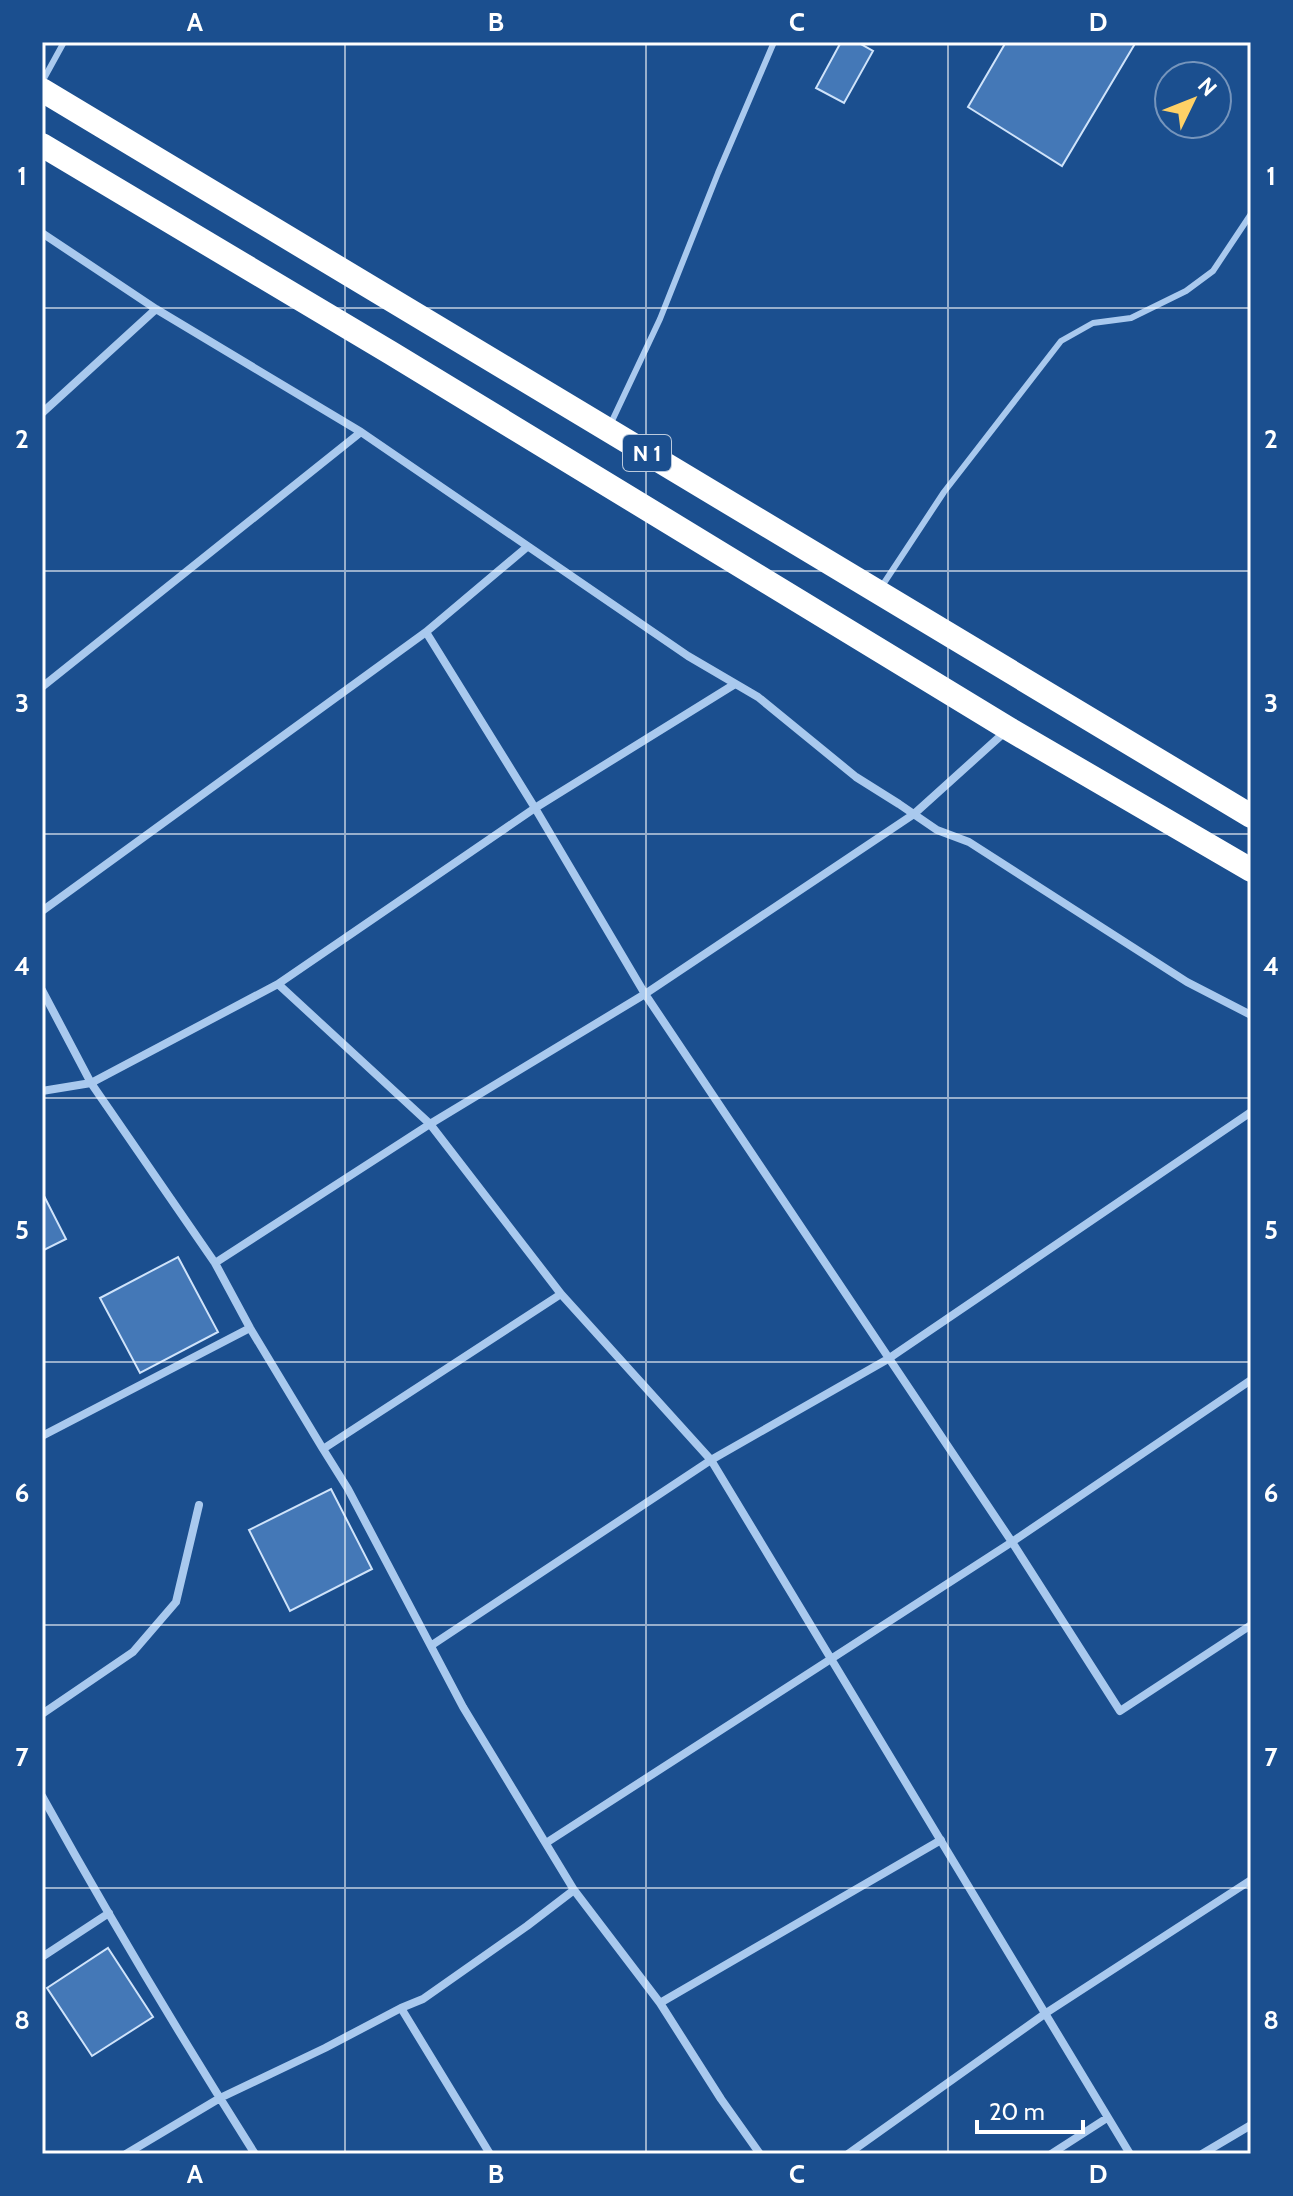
<svg xmlns="http://www.w3.org/2000/svg" width="1293" height="2196" font-family="Cabin,sans-serif">
	<rect width="100%" height="100%" fill="#1b4f8f"/>
	<path fill="#4478b7" stroke="#cfe3fa" stroke-width="2" d="M 841,42 L 857,42 L 873,51 L 844,103 L 816,88 Z
		M 1006,42 L 1136,42 L 1062,166 L 968,107 Z
		M 42,1192 L 66,1239 L 42,1251 Z
		M 178,1257 L 218,1332 L 140,1373 L 100,1298 Z
		M 331,1489 L 372,1569 L 290,1611 L 249,1530 Z
		M 108,1948 L 153,2017 L 92,2056 L 47,1988 Z"/>
	<g fill="none" stroke-linecap="round" stroke-linejoin="round">
		<path stroke="#a9c9ee" stroke-width="6" d="M 42,82 L 64,42
			M 611,423 L 660,319 L 718,173 L 774,42
			M 880,589 L 944,492 L 1061,341 L 1093,323 L 1131,318 L 1186,291 L 1213,271 L 1251,214"/>
		<path stroke="#a9c9ee" stroke-width="8" d="M 42,233 L 156,309 L 361,432 L 688,656 L 758,697 L 856,777 L 899,804 L 937,830 L 969,842 L 1187,982 L 1251,1015
			M 42,413 L 156,309
			M 426,632 L 535,808 L 645,994 L 1012,1542 L 1120,1711 L 1251,1625
			M 42,687 L 361,432
			M 42,911 L 426,632 L 527,547
			M 278,984 L 430,1124 L 561,1294 L 711,1460 L 1130,2154
			M 42,990 L 91,1083 L 215,1263 L 250,1328 L 323,1449
			M 42,1091 L 91,1083 L 278,984 L 535,808 L 735,684
			M 215,1263 L 430,1124 L 645,994 L 914,814 L 1006,731
			M 561,1294 L 323,1449 L 348,1489 L 463,1707 L 574,1890 L 660,2003 L 721,2099 L 760,2154
			M 42,1436 L 250,1328
			M 432,1645 L 711,1460 L 888,1359 L 1251,1112
			M 42,1714 L 133,1652 L 176,1602 L 199,1505
			M 42,1796 C 109,1917 181,2037 255,2154
			M 546,1843 L 1012,1542 L 1251,1380
			M 42,1957 L 109,1913
			M 660,2003 L 941,1840
			M 401,2008 L 490,2154
			M 126,2154 L 220,2098 L 325,2048 L 401,2008 L 423,1999 L 527,1926 L 574,1890
			M 848,2154 L 1046,2013 L 1251,1880
			M 1051,2154 L 1107,2118
			M 1202,2154 L 1251,2125"/>
		<path stroke="#fff" stroke-width="24" d="M 42,90 L 1251,816
			M 42,145 L 391,353 L 1009,729 L 1251,870"/>
	</g>
	<path fill="none" stroke="#fff" stroke-width="2" stroke-opacity="0.55" d="M 345,42 L 345,2154M 646,42 L 646,2154M 948,42 L 948,2154M 42,308 L 1251,308M 42,571 L 1251,571M 42,834 L 1251,834M 42,1098 L 1251,1098M 42,1362 L 1251,1362M 42,1625 L 1251,1625M 42,1888 L 1251,1888"/>
	<g text-anchor="middle" stroke-width="7" stroke-linejoin="round" paint-order="stroke">
		<rect fill="#1b4f8f" stroke="#bbcadd" stroke-width="2" x="623" y="435" width="48" height="36" rx="6"/>
		<g font-size="22" font-weight="bold" fill="#fff">
			<text x="647" y="461">N 1</text>
		</g>
	</g>
	<rect width="1293" height="2196" fill="none" stroke="#1b4f8f" stroke-width="88"/>
	<g transform="translate(1193 100) rotate(47)"><circle r="38" fill="#1b4f8f" stroke="#7695bc" stroke-width="2"/>
	<path d="M0-6L14 30L0 20L-14 30Z" fill="#ffd166"/>
	<text y="-12" font-size="22" font-weight="bold" text-anchor="middle" fill="#ffffff">N</text>
	</g>
	<path d="M977 2120v12h106v-12" fill="none" stroke="#ffffff" stroke-width="4"/>
	<text x="989" y="2120" font-size="24" fill="#ffffff" stroke="#1b4f8f" stroke-width="6" paint-order="stroke">20 m</text>
	<rect x="44" y="44" width="1205" height="2108" fill="none" stroke="#fff" stroke-width="3"/>
	<g font-size="26" text-anchor="middle" font-weight="bold" fill="#fff">
		<text x="195" y="31">A</text>
		<text x="496" y="31">B</text>
		<text x="797" y="31">C</text>
		<text x="1098" y="31">D</text>
		<text x="22" y="185">1</text>
		<text x="1271" y="185">1</text>
		<text x="22" y="448">2</text>
		<text x="1271" y="448">2</text>
		<text x="22" y="712">3</text>
		<text x="1271" y="712">3</text>
		<text x="22" y="975">4</text>
		<text x="1271" y="975">4</text>
		<text x="22" y="1239">5</text>
		<text x="1271" y="1239">5</text>
		<text x="22" y="1502">6</text>
		<text x="1271" y="1502">6</text>
		<text x="22" y="1766">7</text>
		<text x="1271" y="1766">7</text>
		<text x="22" y="2029">8</text>
		<text x="1271" y="2029">8</text>
		<text x="195" y="2183">A</text>
		<text x="496" y="2183">B</text>
		<text x="797" y="2183">C</text>
		<text x="1098" y="2183">D</text>
	</g>
</svg>
